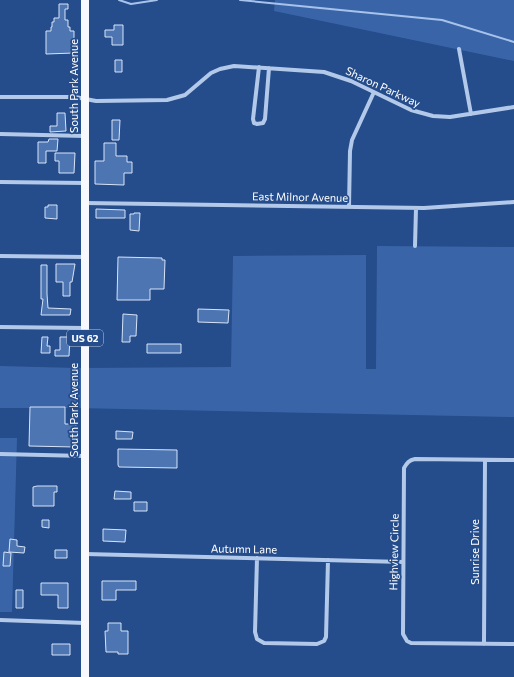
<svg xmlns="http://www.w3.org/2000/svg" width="514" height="677" font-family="Commissioner,sans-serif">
	<rect width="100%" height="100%" fill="#254c8b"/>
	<path fill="#3965a8" d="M 275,0 L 514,0 L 514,61 L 274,11 Z
		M 377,246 L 514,247 L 514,417 L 76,408 L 0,408 L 0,366 L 77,368 L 231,367 L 233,256 L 366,255 L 366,369 L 376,369 Z
		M 0,438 L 17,438 L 12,612 L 0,612 Z"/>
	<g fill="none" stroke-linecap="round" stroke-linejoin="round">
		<path stroke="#a7c3eb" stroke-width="2" d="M 119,0 L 131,4 L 157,0
			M 240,0 L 442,20 L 514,42"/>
	</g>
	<path fill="#4d75b2" stroke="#d7e4f8" d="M 59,4 L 68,4 L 68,9 L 65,9 L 65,20 L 68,20 L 68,27 L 70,27 L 70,31 L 74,31 L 74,53 L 46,54 L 46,31 L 51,31 L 51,27 L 52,27 L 52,22 L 54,22 L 54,18 L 59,18 Z
		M 114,25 L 123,25 L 123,45 L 112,45 L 112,37 L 105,37 L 105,30 L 114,30 Z
		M 115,60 L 122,60 L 122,72 L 115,72 Z
		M 57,113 L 65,113 L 66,131 L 50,132 L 50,126 L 57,126 Z
		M 112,120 L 120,120 L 119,140 L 112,140 Z
		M 49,139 L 58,139 L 57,151 L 46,151 L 46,163 L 38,163 L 38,142 L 48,142 Z
		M 104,143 L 116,143 L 116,156 L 127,156 L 127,162 L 132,162 L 132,173 L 124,173 L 124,185 L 95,184 L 95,161 L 104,161 Z
		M 55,153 L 75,153 L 74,173 L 59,173 L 59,161 L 55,161 Z
		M 48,205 L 57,205 L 57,219 L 45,218 L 45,207 L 48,207 Z
		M 96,209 L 125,210 L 125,218 L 96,218 Z
		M 134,213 L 140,213 L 139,231 L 130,230 L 130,214 L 134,214 Z
		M 118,257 L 162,258 L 162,260 L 165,260 L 164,289 L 150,289 L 150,300 L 117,300 Z
		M 56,264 L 75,264 L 72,282 L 70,282 L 70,296 L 63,296 L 63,282 L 56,282 Z
		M 41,265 L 47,265 L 47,294 L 48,308 L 71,309 L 70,315 L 41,315 L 43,299 L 41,299 Z
		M 198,309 L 229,310 L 228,323 L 198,322 Z
		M 123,314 L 137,315 L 136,336 L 130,336 L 130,342 L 122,342 Z
		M 42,337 L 48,337 L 47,346 L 50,346 L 50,353 L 41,353 Z
		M 60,337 L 70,337 L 69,356 L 55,356 L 55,350 L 60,350 Z
		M 147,344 L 181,344 L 181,353 L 147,353 Z
		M 30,407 L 65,407 L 65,424 L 76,424 L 75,447 L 29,446 Z
		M 116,431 L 133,432 L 132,439 L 116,439 Z
		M 118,449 L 177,450 L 177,468 L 119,467 L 118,465 Z
		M 37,486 L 57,486 L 57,492 L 54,492 L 54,506 L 33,506 L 33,487 Z
		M 115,491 L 131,492 L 131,499 L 114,499 Z
		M 134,502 L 147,502 L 147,511 L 134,511 Z
		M 42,520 L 49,520 L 49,528 L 42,527 Z
		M 103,529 L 126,530 L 125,542 L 103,541 Z
		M 10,539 L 17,540 L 17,546 L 25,547 L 24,553 L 9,552 Z
		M 55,550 L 67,550 L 67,558 L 55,558 Z
		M 4,552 L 11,553 L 10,566 L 3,566 Z
		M 102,581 L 136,581 L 136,590 L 116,590 L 116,600 L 102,600 Z
		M 41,583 L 68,583 L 68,608 L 58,608 L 58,595 L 41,595 Z
		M 16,590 L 23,590 L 23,608 L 16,608 Z
		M 108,623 L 121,623 L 121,631 L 128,631 L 128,654 L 118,654 L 118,652 L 106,652 L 105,631 L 108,631 Z
		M 52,644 L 70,644 L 70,655 L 52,655 Z"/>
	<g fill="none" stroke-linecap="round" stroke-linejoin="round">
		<path stroke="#b3c9ea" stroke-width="4" d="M 459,49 L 471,114
			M 259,67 L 253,119 L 254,123 L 257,124 L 263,123 L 265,119 L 269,68
			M 0,97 L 75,97 L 96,101 L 167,100 L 185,95 L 211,73 L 220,69 L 234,66 L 324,72 L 351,81 L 411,110 L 433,116 L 450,117 L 514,107
			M 0,134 L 85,136
			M 0,182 L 85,183
			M 85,203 L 424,208 L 514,202
			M 349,207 L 350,151 L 352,140 L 374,92
			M 415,246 L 416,208
			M 0,256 L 85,257
			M 0,327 L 85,328
			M 0,454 L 85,456
			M 514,460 L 415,459 C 409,460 407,463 404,468 L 403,634 L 407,641 L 411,643 L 514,644
			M 85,554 L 403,562
			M 257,558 L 255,632 L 257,639 L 264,643 L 317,644 L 324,641 L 326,637 L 328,560
			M 0,620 L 85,623
			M 484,644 L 485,460"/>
		<path stroke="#f7f9fe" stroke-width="8" d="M 85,0 L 85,677"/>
	</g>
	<g text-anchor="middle" stroke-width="3.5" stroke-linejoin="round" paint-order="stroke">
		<rect fill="#254c8b" stroke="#bec9dc" stroke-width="1" x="67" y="330" width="36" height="16" rx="3"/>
		<g font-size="10" font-weight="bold" fill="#fff">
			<text x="85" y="342">US 62</text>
		</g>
		<g font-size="11" fill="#fff" stroke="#254c8b">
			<text transform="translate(74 86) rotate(-90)" y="4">South Park Avenue</text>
			<text transform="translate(383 87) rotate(25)" y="4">Sharon Parkway</text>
			<text transform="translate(300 197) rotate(1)" y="4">East Milnor Avenue</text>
			<text transform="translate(74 410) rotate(-90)" y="4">South Park Avenue</text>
			<text transform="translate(244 549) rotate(1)" y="4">Autumn Lane</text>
			<text transform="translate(394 552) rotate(-89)" y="4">Highview Circle</text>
			<text transform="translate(475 552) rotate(-90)" y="4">Sunrise Drive</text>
		</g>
	</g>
</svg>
